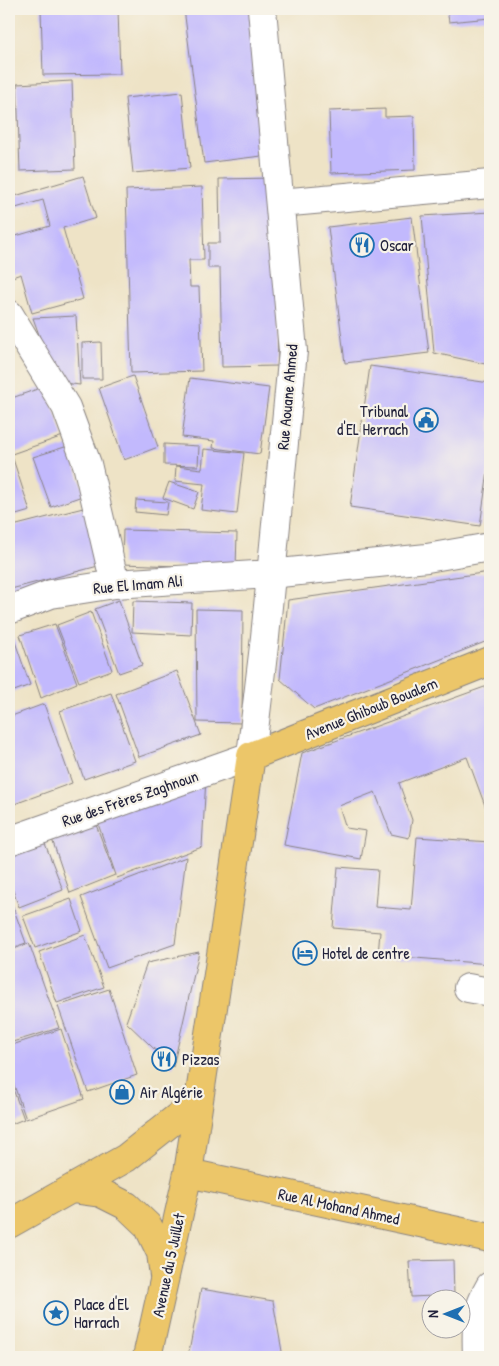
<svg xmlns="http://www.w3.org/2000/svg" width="499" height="1366" font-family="'Patrick Hand',sans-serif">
	<rect width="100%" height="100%" fill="#f7f3e8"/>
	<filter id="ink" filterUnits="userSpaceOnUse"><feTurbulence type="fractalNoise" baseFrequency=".02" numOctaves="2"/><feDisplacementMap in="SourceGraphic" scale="10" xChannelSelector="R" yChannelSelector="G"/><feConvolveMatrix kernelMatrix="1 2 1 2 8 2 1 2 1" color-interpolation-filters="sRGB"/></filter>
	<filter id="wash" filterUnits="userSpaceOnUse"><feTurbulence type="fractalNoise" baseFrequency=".0096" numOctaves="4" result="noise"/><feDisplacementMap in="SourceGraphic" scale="20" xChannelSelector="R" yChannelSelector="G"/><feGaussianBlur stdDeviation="1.12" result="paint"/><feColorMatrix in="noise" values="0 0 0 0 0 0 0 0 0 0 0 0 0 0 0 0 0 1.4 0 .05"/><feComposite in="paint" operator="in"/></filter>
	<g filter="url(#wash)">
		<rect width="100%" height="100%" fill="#eee3c6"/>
		<g id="blocks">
			<path fill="#c2b9fd" d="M 41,9 L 118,9 L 120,74 L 43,75 Z
				M 184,9 L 251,9 L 270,155 L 204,163 Z
				M 447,9 L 490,9 L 490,18 L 449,22 Z
				M 72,81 L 75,169 L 20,171 L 17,84 Z
				M 182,92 L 190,168 L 133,173 L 125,98 Z
				M 385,109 L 385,117 L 414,116 L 415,170 L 331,173 L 329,111 Z
				M 83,176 L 96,218 L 63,228 L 83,299 L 32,313 L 21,274 L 9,278 L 9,238 L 50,226 L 43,200 L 9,210 L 9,178 L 15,196 Z
				M 275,178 L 278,366 L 222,367 L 220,268 L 208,268 L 208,243 L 220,243 L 219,179 Z
				M 202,187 L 204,260 L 189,260 L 190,287 L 199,287 L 202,371 L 131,373 L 126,190 Z
				M 490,212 L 490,365 L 434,353 L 422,216 Z
				M 412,217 L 429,353 L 345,363 L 328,227 Z
				M 76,316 L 80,385 L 56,382 L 33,318 Z
				M 101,342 L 102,379 L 82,379 L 82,343 Z
				M 370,366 L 490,383 L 490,457 L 480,526 L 350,507 Z
				M 133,376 L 158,447 L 124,460 L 99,388 Z
				M 190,378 L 269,388 L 260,454 L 213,448 L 214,441 L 182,437 Z
				M 46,386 L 63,436 L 9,455 L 9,399 Z
				M 164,444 L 199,446 L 198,466 L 164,465 Z
				M 68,446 L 85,495 L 51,507 L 33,457 Z
				M 204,449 L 244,453 L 237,514 L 201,510 L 204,484 L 175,481 L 176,466 L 202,469 Z
				M 13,459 L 30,511 L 9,517 L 9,460 Z
				M 169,482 L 199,492 L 193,509 L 163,498 Z
				M 136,500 L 168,502 L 166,515 L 135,512 Z
				M 87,507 L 102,565 L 11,589 L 9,580 L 9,527 Z
				M 123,530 L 237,533 L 236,568 L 122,564 Z
				M 490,572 L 490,640 L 314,709 L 280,679 L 288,600 Z
				M 119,600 L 142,665 L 119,673 L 95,609 Z
				M 133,601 L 192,603 L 191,635 L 132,632 Z
				M 196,609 L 243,610 L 242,723 L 197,722 Z
				M 91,612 L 112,670 L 79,682 L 57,625 Z
				M 55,624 L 77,683 L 41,698 L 20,635 Z
				M 12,633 L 30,685 L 9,693 L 9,634 Z
				M 177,671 L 201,735 L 139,757 L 116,694 Z
				M 490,685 L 490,819 L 467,757 L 399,783 L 412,820 L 409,838 L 391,834 L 375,792 L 339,806 L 346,828 L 366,831 L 361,859 L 284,845 L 302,753 Z
				M 111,693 L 135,761 L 84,779 L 60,711 Z
				M 44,704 L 72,783 L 9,806 L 9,717 Z
				M 206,778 L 202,847 L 117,878 L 96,818 Z
				M 95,822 L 115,875 L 70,893 L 52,839 Z
				M 417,837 L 490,842 L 490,964 L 378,955 L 380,932 L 333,928 L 338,867 L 378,870 L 375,907 L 411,910 Z
				M 44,841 L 63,890 L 19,907 L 9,880 L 9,855 Z
				M 186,857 L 175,944 L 107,968 L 81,897 Z
				M 9,896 L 26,943 L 9,949 Z
				M 71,899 L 82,931 L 35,948 L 23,916 Z
				M 85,935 L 104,987 L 57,1003 L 39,952 Z
				M 29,943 L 59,1028 L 9,1043 L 9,951 Z
				M 199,952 L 173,1067 L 126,1022 L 147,963 Z
				M 109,989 L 137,1075 L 88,1092 L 58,1006 Z
				M 61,1029 L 84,1099 L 26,1119 L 9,1071 L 9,1046 Z
				M 9,1078 L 24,1119 L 9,1125 Z
				M 453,1260 L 454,1295 L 411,1297 L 409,1261 Z
				M 201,1289 L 273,1301 L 283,1357 L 188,1357 Z"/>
		</g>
	</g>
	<g filter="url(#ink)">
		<use href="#blocks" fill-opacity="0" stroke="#888280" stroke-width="1"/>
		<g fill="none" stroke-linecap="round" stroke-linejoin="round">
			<g stroke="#888280" stroke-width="30">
				<path id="street" d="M 280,203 L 490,184
					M 9,314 L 66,407 L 87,464 L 115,584
					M 9,610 L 51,594 L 115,584 L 270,574 L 427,558 L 490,547
					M 9,841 L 251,756 L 265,637 L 293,351 L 262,9
					M 468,988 L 490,992
					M 477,1357 C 476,1329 475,1311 490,1286"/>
			</g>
			<g stroke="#888280" stroke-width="30">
				<path id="primary" d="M 188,1173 L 490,1238
					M 72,1189 L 101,1193 L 127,1206 L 148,1226 L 161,1253 L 164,1276
					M 9,1224 L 126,1158 L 199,1100
					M 147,1357 L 188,1173 L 251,756 L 490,661"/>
			</g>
			<use href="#street" stroke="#fff" stroke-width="28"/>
			<use href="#primary" stroke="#ecc669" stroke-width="28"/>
		</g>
	</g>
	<defs>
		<g id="restaurant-ring" transform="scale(1.25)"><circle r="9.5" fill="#f7f3e8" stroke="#1f6fb2" stroke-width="1.5"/><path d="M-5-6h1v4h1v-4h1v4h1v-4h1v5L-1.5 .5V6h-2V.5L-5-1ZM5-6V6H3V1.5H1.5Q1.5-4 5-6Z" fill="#1f6fb2"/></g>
		<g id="civic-ring" transform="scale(1.25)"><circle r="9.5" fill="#f7f3e8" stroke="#1f6fb2" stroke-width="1.5"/><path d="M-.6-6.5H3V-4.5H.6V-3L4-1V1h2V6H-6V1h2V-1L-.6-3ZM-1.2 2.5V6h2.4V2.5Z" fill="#1f6fb2"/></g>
		<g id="hotel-ring" transform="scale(1.25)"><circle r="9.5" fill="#f7f3e8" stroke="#1f6fb2" stroke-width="1.5"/><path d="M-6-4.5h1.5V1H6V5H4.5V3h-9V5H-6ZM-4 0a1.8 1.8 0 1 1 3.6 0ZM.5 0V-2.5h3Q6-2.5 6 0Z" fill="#1f6fb2"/></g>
		<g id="shop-ring" transform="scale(1.25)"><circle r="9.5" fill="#f7f3e8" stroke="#1f6fb2" stroke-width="1.5"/><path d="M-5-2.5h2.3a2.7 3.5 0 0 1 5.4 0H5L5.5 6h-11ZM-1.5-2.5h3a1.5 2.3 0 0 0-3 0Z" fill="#1f6fb2"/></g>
		<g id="sight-ring" transform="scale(1.25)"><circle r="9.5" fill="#f7f3e8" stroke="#1f6fb2" stroke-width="1.5"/><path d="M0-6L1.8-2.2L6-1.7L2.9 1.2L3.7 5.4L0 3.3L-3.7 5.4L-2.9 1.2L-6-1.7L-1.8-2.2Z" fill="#1f6fb2"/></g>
	</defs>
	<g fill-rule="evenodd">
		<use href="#restaurant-ring" x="362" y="245"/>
		<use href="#civic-ring" x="426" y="420"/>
		<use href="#hotel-ring" x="305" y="953"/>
		<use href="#restaurant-ring" x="164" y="1059"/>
		<use href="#shop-ring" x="122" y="1092"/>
		<use href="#sight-ring" x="56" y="1313"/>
	</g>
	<g text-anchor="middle" stroke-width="4.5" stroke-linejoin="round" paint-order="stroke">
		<g font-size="16" fill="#22223b" stroke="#f7f3e8" text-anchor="start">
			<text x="380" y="251">Oscar</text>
			<text x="408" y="417" text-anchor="end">Tribunal<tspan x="408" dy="18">d'EL Herrach</tspan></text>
			<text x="322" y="959">Hotel de centre</text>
			<text x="182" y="1065">Pizzas</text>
			<text x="140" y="1098">Air Algérie</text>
			<text x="74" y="1310">Place d'El<tspan x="74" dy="18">Harrach</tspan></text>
		</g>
		<g font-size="16" fill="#22223b" stroke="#f7f3e8">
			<text transform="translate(287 397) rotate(-85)" y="6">Rue Aouane Ahmed</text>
			<text transform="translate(138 584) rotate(-5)" y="6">Rue El Imam Ali</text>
			<text transform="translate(371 708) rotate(-22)" y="6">Avenue Ghiboub Boualem</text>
			<text transform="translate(130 798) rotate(-19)" y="6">Rue des Frères Zaghnoun</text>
			<text transform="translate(339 1206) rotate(12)" y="6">Rue Al Mohand Ahmed</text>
			<text transform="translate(168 1265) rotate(-78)" y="6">Avenue du 5 Juillet</text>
		</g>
	</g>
	<rect width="499" height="1366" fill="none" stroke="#f7f3e8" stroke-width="30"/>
	<g transform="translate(446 1314) rotate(270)"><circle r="24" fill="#f7f3e8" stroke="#a29fa3"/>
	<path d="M0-4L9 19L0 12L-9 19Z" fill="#1f6fb2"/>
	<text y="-8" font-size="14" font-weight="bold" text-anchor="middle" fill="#22223b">N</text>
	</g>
</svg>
